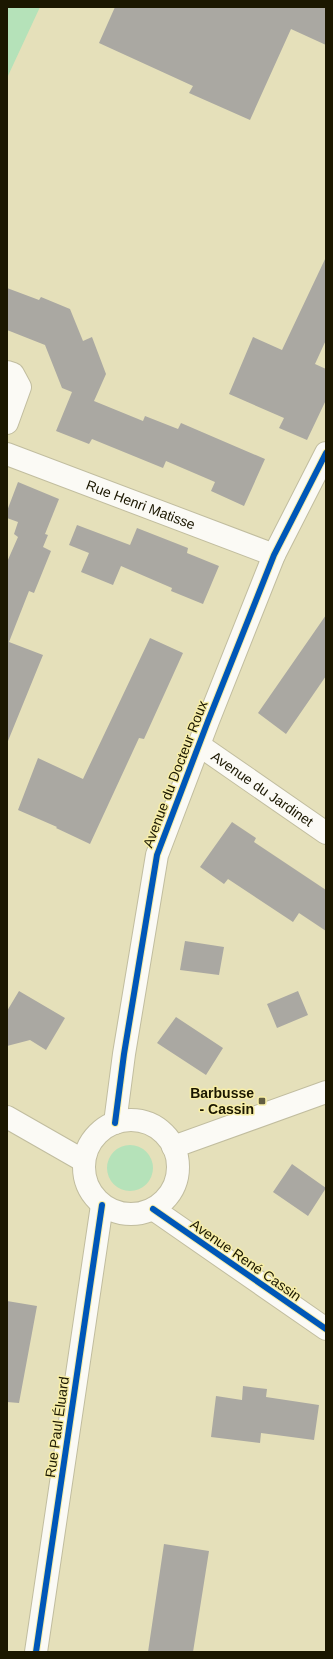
<svg xmlns="http://www.w3.org/2000/svg" width="333" height="1659" font-family="Arial,sans-serif">
	<rect width="100%" height="100%" fill="#e5e0ba"/>
	<path fill="#b5e2b9" d="M 7,7 L 40,7 L 7,78 Z
		M107 1168a23 23 0 1 1 46 0a23 23 0 1 1-46 0Z"/>
	<path fill="#aaa8a2" d="M 115,7 L 326,7 L 326,45 L 291,29 L 250,120 L 189,93 L 193,86 L 99,43 Z
		M 326,257 L 326,340 L 315,364 L 326,369 L 326,400 L 307,440 L 279,428 L 284,418 L 229,394 L 253,337 L 282,350 Z
		M 7,288 L 39,300 L 41,297 L 70,309 L 83,341 L 92,337 L 106,374 L 94,401 L 143,421 L 145,416 L 178,429 L 181,423 L 265,459 L 244,506 L 211,491 L 215,482 L 166,461 L 163,468 L 92,439 L 89,444 L 56,431 L 72,392 L 62,388 L 45,345 L 7,330 Z
		M 18,482 L 59,499 L 45,534 L 48,535 L 43,547 L 51,551 L 34,593 L 29,591 L 9,642 L 43,655 L 8,741 L 7,562 L 18,537 L 14,534 L 18,522 L 7,518 L 7,511 Z
		M 77,525 L 130,545 L 137,528 L 188,548 L 187,553 L 219,566 L 203,604 L 171,591 L 172,588 L 121,566 L 113,585 L 81,572 L 89,553 L 69,545 Z
		M 326,615 L 326,676 L 286,734 L 258,713 Z
		M 150,638 L 183,653 L 144,739 L 139,738 L 90,844 L 56,828 L 57,827 L 18,810 L 38,758 L 83,779 Z
		M 232,822 L 256,838 L 254,842 L 326,890 L 326,931 L 299,913 L 293,922 L 228,879 L 224,884 L 200,867 Z
		M 185,941 L 224,947 L 219,975 L 180,970 Z
		M 19,991 L 65,1018 L 46,1050 L 30,1040 L 7,1046 L 7,1011 Z
		M 298,991 L 308,1015 L 277,1028 L 267,1004 Z
		M 176,1017 L 223,1048 L 206,1075 L 157,1043 Z
		M 292,1164 L 326,1188 L 308,1216 L 273,1192 Z
		M 7,1301 L 37,1306 L 19,1403 L 7,1402 Z
		M 243,1386 L 267,1389 L 266,1397 L 319,1405 L 314,1440 L 261,1433 L 260,1443 L 211,1437 L 216,1396 L 242,1400 Z
		M 164,1544 L 209,1551 L 193,1652 L 148,1652 Z"/>
	<g fill="none" stroke-linecap="round" stroke-linejoin="round">
		<g stroke="#c1bd9f" stroke-width="24">
			<g id="minor">
				<path d="M 7,372 L 13,374 L 20,387 L 7,423"/>
				<path id="s1" d="M 7,454 L 274,555"/>
				<path id="s2" d="M 199,745 L 326,833"/>
				<path d="M 7,1117 L 84,1161"/>
				<circle cx="131" cy="1167" r="47"/>
				<path d="M 115,1123 L 124,1054 L 157,855 L 208,721 L 274,555 L 326,453"/>
				<path d="M 173,1147 L 326,1092"/>
				<path d="M 153,1209 L 326,1329"/>
				<path d="M 36,1652 L 102,1205"/>
			</g>
		</g>
		<use href="#minor" stroke="#fbfaf5" stroke-width="22"/>
		<g stroke="#f7eea8" stroke-width="8">
			<path id="cycleway" d="M 115,1123 L 124,1054 L 157,855 L 208,721 L 274,555 L 326,453
				M 153,1209 L 326,1329
				M 36,1652 L 102,1205"/>
		</g>
		<use href="#cycleway" stroke="#0057b8" stroke-width="6"/>
	</g>
	<rect fill="#625d41" stroke="#f7eea8" stroke-width="1.5" x="258" y="1097" width="8" height="8" rx="2"/>
	<g text-anchor="middle" stroke-width="3" stroke-linejoin="round" paint-order="stroke">
		<g font-size="14" fill="#1b1700" stroke="#f7eea8">
			<text dy="5" stroke="none"><textPath href="#s1" startOffset="143">Rue Henri Matisse</textPath></text>
			<text transform="translate(175 774) rotate(-69)" y="5">Avenue du Docteur Roux</text>
			<text dy="5" stroke="none"><textPath href="#s2" startOffset="77">Avenue du Jardinet</textPath></text>
			<text transform="translate(246 1260) rotate(35)" y="5">Avenue René Cassin</text>
			<text transform="translate(57 1427) rotate(-82)" y="5">Rue Paul Éluard</text>
		</g>
		<g font-size="14" font-weight="bold" fill="#1b1700" stroke="#f7eea8" text-anchor="end">
			<text x="254" y="1098">Barbusse<tspan x="254" dy="16">- Cassin</tspan></text>
		</g>
	</g>
	<rect width="333" height="1659" fill="none" stroke="#1b1700" stroke-width="16"/>
</svg>
